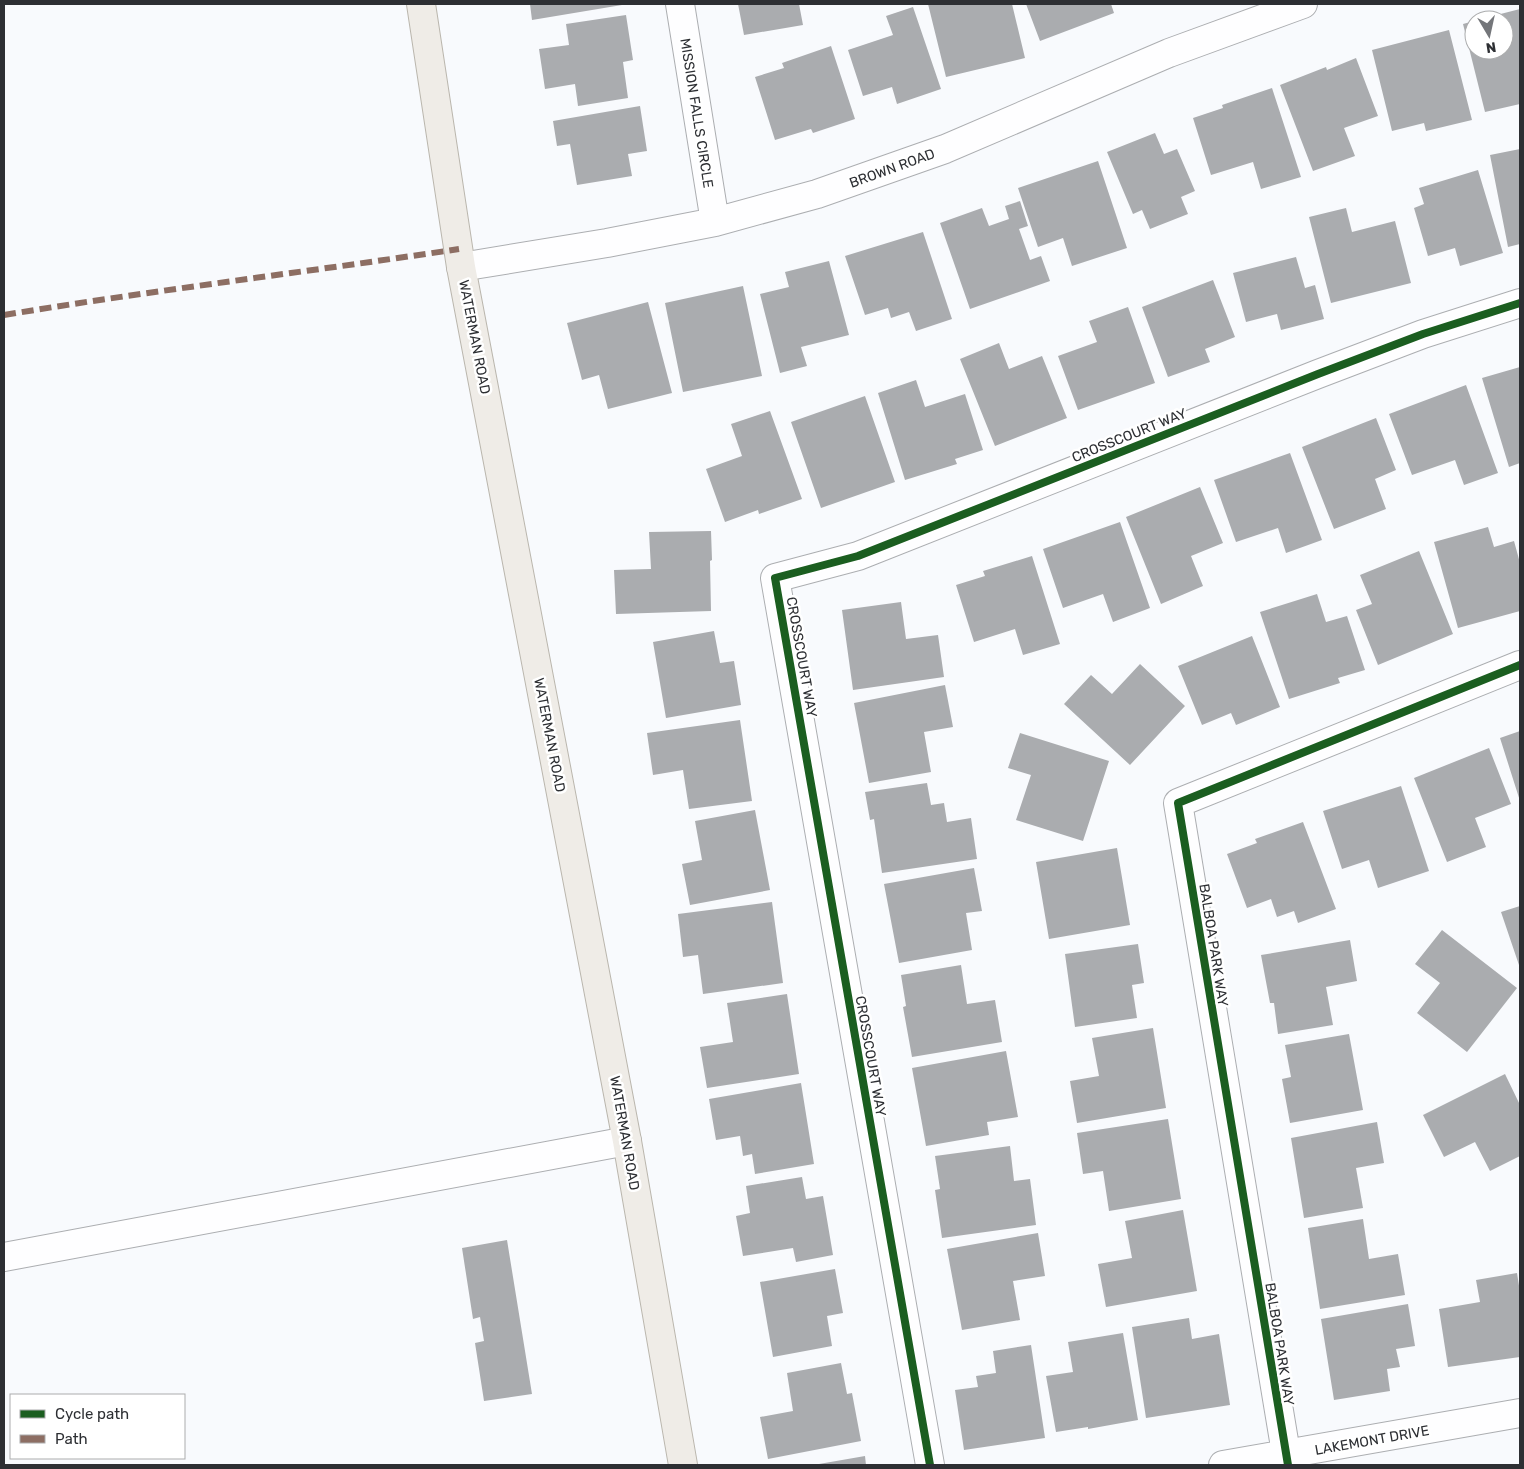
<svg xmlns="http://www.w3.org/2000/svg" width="1524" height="1469" font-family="Rubik,sans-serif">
	<rect width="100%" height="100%" fill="#f8fafd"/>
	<path fill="#aaacaf" d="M 530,4 L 622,4 L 622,5 L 532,20 Z
		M 738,4 L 799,4 L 803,25 L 744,35 Z
		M 928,4 L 1012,4 L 1025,58 L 946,77 Z
		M 1026,4 L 1111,4 L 1114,13 L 1040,41 Z
		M 913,7 L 941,89 L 897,104 L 892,87 L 863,96 L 848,50 L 893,35 L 886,16 Z
		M 1520,9 L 1520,71 L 1519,71 L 1520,76 L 1520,104 L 1485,112 L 1463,24 L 1474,21 L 1474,50 L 1504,50 L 1504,20 L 1481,19 Z
		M 626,15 L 633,60 L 623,62 L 628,98 L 578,106 L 575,84 L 545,89 L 539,49 L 569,45 L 566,24 Z
		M 1449,30 L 1472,120 L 1426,131 L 1424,123 L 1392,131 L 1372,50 Z
		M 831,46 L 855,119 L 813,133 L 811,129 L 775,140 L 755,77 L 784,68 L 782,63 Z
		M 1356,58 L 1378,116 L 1344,128 L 1355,156 L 1313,171 L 1280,85 L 1326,67 L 1327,70 Z
		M 1272,88 L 1301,177 L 1261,189 L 1253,162 L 1211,175 L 1193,118 L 1223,108 L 1222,105 Z
		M 640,106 L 647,151 L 628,154 L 632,176 L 577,185 L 570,144 L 557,146 L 553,121 Z
		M 1155,133 L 1164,154 L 1177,149 L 1195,191 L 1181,197 L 1188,214 L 1150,229 L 1142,210 L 1133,214 L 1107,152 Z
		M 1520,149 L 1520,244 L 1508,247 L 1490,155 Z
		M 1098,161 L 1127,248 L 1072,266 L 1063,238 L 1038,247 L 1018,188 Z
		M 1478,170 L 1503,253 L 1460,266 L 1455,248 L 1428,256 L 1414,208 L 1424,204 L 1419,188 Z
		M 1020,201 L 1028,226 L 1019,229 L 1030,260 L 1041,256 L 1050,281 L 970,309 L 940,223 L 982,208 L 989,226 L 1009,219 L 1005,206 Z
		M 1346,208 L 1352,232 L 1395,221 L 1411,283 L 1331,303 L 1309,217 Z
		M 923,232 L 952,319 L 916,331 L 909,312 L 891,318 L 888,308 L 865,315 L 845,256 Z
		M 1296,257 L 1305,288 L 1315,285 L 1324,319 L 1281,330 L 1277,314 L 1246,322 L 1233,273 Z
		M 829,261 L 849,335 L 801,347 L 807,366 L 780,373 L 760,294 L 789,287 L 785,272 Z
		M 1213,280 L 1235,337 L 1205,349 L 1210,362 L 1168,377 L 1142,307 Z
		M 743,286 L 762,376 L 683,392 L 665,303 Z
		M 648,302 L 672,393 L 608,409 L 599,375 L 582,380 L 567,323 Z
		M 1128,307 L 1155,383 L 1078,410 L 1058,356 L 1097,342 L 1089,321 Z
		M 999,343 L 1009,369 L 1042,356 L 1067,418 L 995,446 L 960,359 Z
		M 1520,367 L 1520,463 L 1509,467 L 1482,378 Z
		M 916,380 L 925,407 L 965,394 L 983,450 L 955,459 L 957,464 L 905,480 L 878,393 Z
		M 1466,385 L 1498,473 L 1464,485 L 1455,460 L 1412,475 L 1389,414 Z
		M 865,396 L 895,482 L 821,508 L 791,422 Z
		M 770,411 L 802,499 L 759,514 L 758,510 L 725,522 L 706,469 L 742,456 L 731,424 Z
		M 1376,418 L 1396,470 L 1375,479 L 1386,509 L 1334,529 L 1302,447 Z
		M 1290,453 L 1322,540 L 1286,553 L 1278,528 L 1236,542 L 1214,480 Z
		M 1200,487 L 1223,543 L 1191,556 L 1203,586 L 1161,604 L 1126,517 Z
		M 1120,522 L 1150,608 L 1113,622 L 1103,594 L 1063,608 L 1043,549 Z
		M 1488,527 L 1494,547 L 1514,541 L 1520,563 L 1520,611 L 1458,628 L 1434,542 Z
		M 711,531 L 712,560 L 710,561 L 711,611 L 616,614 L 614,570 L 651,569 L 649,532 Z
		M 1419,551 L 1453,634 L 1378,665 L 1356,610 L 1372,604 L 1360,575 Z
		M 1032,556 L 1060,644 L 1023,655 L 1015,629 L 974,642 L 956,585 L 985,576 L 983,571 Z
		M 1317,594 L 1326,622 L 1347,616 L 1365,670 L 1338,678 L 1340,683 L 1289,699 L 1260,612 Z
		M 901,602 L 906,639 L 938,635 L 944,677 L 853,690 L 842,610 Z
		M 714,631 L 720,663 L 734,661 L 741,705 L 666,718 L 653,642 Z
		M 1252,636 L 1280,707 L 1236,725 L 1231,713 L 1202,725 L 1178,666 Z
		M 1140,664 L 1185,706 L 1130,765 L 1064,704 L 1091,675 L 1112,694 Z
		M 945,685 L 953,727 L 924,732 L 931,772 L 869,783 L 854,703 Z
		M 740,720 L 752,801 L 689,809 L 683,770 L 653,775 L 647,733 Z
		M 1520,731 L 1520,801 L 1500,738 Z
		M 1020,733 L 1109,761 L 1083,841 L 1016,820 L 1031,775 L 1008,768 Z
		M 1489,748 L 1511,804 L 1475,818 L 1486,847 L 1447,862 L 1414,778 Z
		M 927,783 L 931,805 L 944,803 L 947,822 L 971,818 L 977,859 L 882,873 L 874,819 L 870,820 L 865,792 Z
		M 1401,786 L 1429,871 L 1378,888 L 1369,860 L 1342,869 L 1323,811 Z
		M 755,810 L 770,890 L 690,905 L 682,864 L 702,860 L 695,821 Z
		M 1303,822 L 1336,909 L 1298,923 L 1294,911 L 1277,917 L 1271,899 L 1247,908 L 1227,854 L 1257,843 L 1255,839 Z
		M 1117,848 L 1130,925 L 1049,939 L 1036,862 Z
		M 974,868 L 982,911 L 966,913 L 972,950 L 899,963 L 884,884 Z
		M 772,902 L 783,983 L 703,994 L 698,955 L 683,957 L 678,914 Z
		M 1520,906 L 1520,968 L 1501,912 Z
		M 1442,930 L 1517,988 L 1467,1052 L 1417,1013 L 1440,983 L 1415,964 Z
		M 1350,940 L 1357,981 L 1326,987 L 1333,1025 L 1278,1034 L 1274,1003 L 1270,1003 L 1261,955 Z
		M 1138,944 L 1144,983 L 1132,985 L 1137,1018 L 1075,1027 L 1065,954 Z
		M 961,965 L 967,1004 L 995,1000 L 1002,1042 L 912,1057 L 903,1007 L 906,1006 L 901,975 Z
		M 787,994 L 799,1074 L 707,1088 L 700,1047 L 733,1042 L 727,1003 Z
		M 1153,1028 L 1166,1108 L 1077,1123 L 1070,1081 L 1099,1076 L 1092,1038 Z
		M 1349,1034 L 1363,1110 L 1290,1123 L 1282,1079 L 1291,1077 L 1285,1045 Z
		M 1006,1051 L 1018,1117 L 987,1122 L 989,1135 L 926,1146 L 912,1068 Z
		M 1505,1074 L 1520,1105 L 1520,1156 L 1490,1171 L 1475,1142 L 1444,1157 L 1423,1115 Z
		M 801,1083 L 814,1164 L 755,1174 L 752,1154 L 743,1156 L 740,1136 L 716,1140 L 709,1099 Z
		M 1168,1119 L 1181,1199 L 1109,1211 L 1103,1171 L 1083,1174 L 1077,1133 Z
		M 1377,1122 L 1384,1163 L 1356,1168 L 1363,1208 L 1304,1218 L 1291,1138 Z
		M 1010,1146 L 1014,1181 L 1030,1179 L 1036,1225 L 942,1238 L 935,1190 L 940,1189 L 935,1156 Z
		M 802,1177 L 806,1199 L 823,1196 L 833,1255 L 796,1262 L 793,1248 L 743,1256 L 736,1216 L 750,1213 L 746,1186 Z
		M 1183,1210 L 1197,1291 L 1106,1307 L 1098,1264 L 1132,1258 L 1125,1221 Z
		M 1363,1219 L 1369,1259 L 1398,1254 L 1405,1295 L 1320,1309 L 1308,1228 Z
		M 1038,1233 L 1045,1276 L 1013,1281 L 1020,1320 L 962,1330 L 947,1249 Z
		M 507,1240 L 532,1394 L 484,1401 L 475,1343 L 484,1341 L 480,1317 L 473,1319 L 462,1248 Z
		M 835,1269 L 843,1313 L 827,1316 L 832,1346 L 773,1357 L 760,1282 Z
		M 1517,1273 L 1520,1292 L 1520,1357 L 1448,1367 L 1439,1309 L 1480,1302 L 1476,1280 Z
		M 1408,1304 L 1415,1346 L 1396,1349 L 1400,1367 L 1387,1369 L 1390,1391 L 1334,1400 L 1321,1319 Z
		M 1189,1318 L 1192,1339 L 1219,1334 L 1230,1405 L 1146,1418 L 1132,1327 Z
		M 1123,1333 L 1138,1420 L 1088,1429 L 1088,1427 L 1056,1432 L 1046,1376 L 1073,1372 L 1068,1342 Z
		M 1031,1345 L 1045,1438 L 964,1450 L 955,1390 L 978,1387 L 976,1376 L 996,1373 L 993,1351 Z
		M 841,1363 L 847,1394 L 852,1393 L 861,1441 L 768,1459 L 760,1417 L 793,1411 L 787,1373 Z
		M 865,1456 L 866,1465 L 819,1465 L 819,1464 Z"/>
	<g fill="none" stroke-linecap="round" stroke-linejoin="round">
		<g stroke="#acaeb1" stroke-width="30">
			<path id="minor" d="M 680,4 L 715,222
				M 461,267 L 607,243 L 715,222 L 817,194 L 945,149 L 1169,53 L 1303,4
				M 4,1257 L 627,1141
				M 930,1465 L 775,578 L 858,556 L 1318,374 L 1423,334 L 1520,303
				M 1223,1465 L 1520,1413
				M 1288,1465 L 1178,803 L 1520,665"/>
		</g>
		<g stroke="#bab6ad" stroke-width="30">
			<path id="major" d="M 421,4 L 461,267 L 627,1141 L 683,1465"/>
		</g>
		<use href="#minor" stroke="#fefeff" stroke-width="28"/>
		<use href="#major" stroke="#efece7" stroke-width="28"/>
		<path stroke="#8d6e63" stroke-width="6" stroke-dasharray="12 6" stroke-linecap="butt" d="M 4,315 C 155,290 307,272 459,249"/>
		<g stroke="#fff" stroke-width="11">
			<path id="cycleway" d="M 930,1465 L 775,578 L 858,556 L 1318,374 L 1423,334 L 1520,303
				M 1288,1465 L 1178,803 L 1520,665"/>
		</g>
		<use href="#cycleway" stroke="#1b5e20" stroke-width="8"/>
	</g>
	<g text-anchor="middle" stroke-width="5" stroke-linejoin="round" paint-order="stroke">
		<g font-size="14" fill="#2d2f33" stroke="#fff">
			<text transform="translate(697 113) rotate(81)" y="5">MISSION FALLS CIRCLE</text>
			<text transform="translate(892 168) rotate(-20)" y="5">BROWN ROAD</text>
			<text transform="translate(475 337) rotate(79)" y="5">WATERMAN ROAD</text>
			<text transform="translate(1129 435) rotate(-22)" y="5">CROSSCOURT WAY</text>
			<text transform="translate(802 657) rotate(80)" y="5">CROSSCOURT WAY</text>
			<text transform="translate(550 735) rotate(79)" y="5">WATERMAN ROAD</text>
			<text transform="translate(1214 945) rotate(81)" y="5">BALBOA PARK WAY</text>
			<text transform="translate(871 1056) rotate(80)" y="5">CROSSCOURT WAY</text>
			<text transform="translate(625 1133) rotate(80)" y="5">WATERMAN ROAD</text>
			<text transform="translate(1280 1344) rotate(81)" y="5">BALBOA PARK WAY</text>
			<text transform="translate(1372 1440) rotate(-10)" y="5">LAKEMONT DRIVE</text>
		</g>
	</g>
	<rect width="1524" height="1469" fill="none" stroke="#2d2f33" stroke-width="10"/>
	<rect x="10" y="1394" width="175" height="65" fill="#ffffff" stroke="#abacad"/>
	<rect x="20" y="1410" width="25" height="8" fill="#1b5e20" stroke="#abacad"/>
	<text x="55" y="1419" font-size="15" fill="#2d2f33">Cycle path</text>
	<rect x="20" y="1435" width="25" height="8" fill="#8d6e63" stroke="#abacad"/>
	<text x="55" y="1444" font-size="15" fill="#2d2f33">Path</text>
	<g transform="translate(1489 35) rotate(171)"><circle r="24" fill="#ffffff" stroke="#abacad"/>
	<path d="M0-4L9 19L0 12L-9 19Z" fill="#74767a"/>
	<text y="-8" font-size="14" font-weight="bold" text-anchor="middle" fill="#2d2f33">N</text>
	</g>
</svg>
